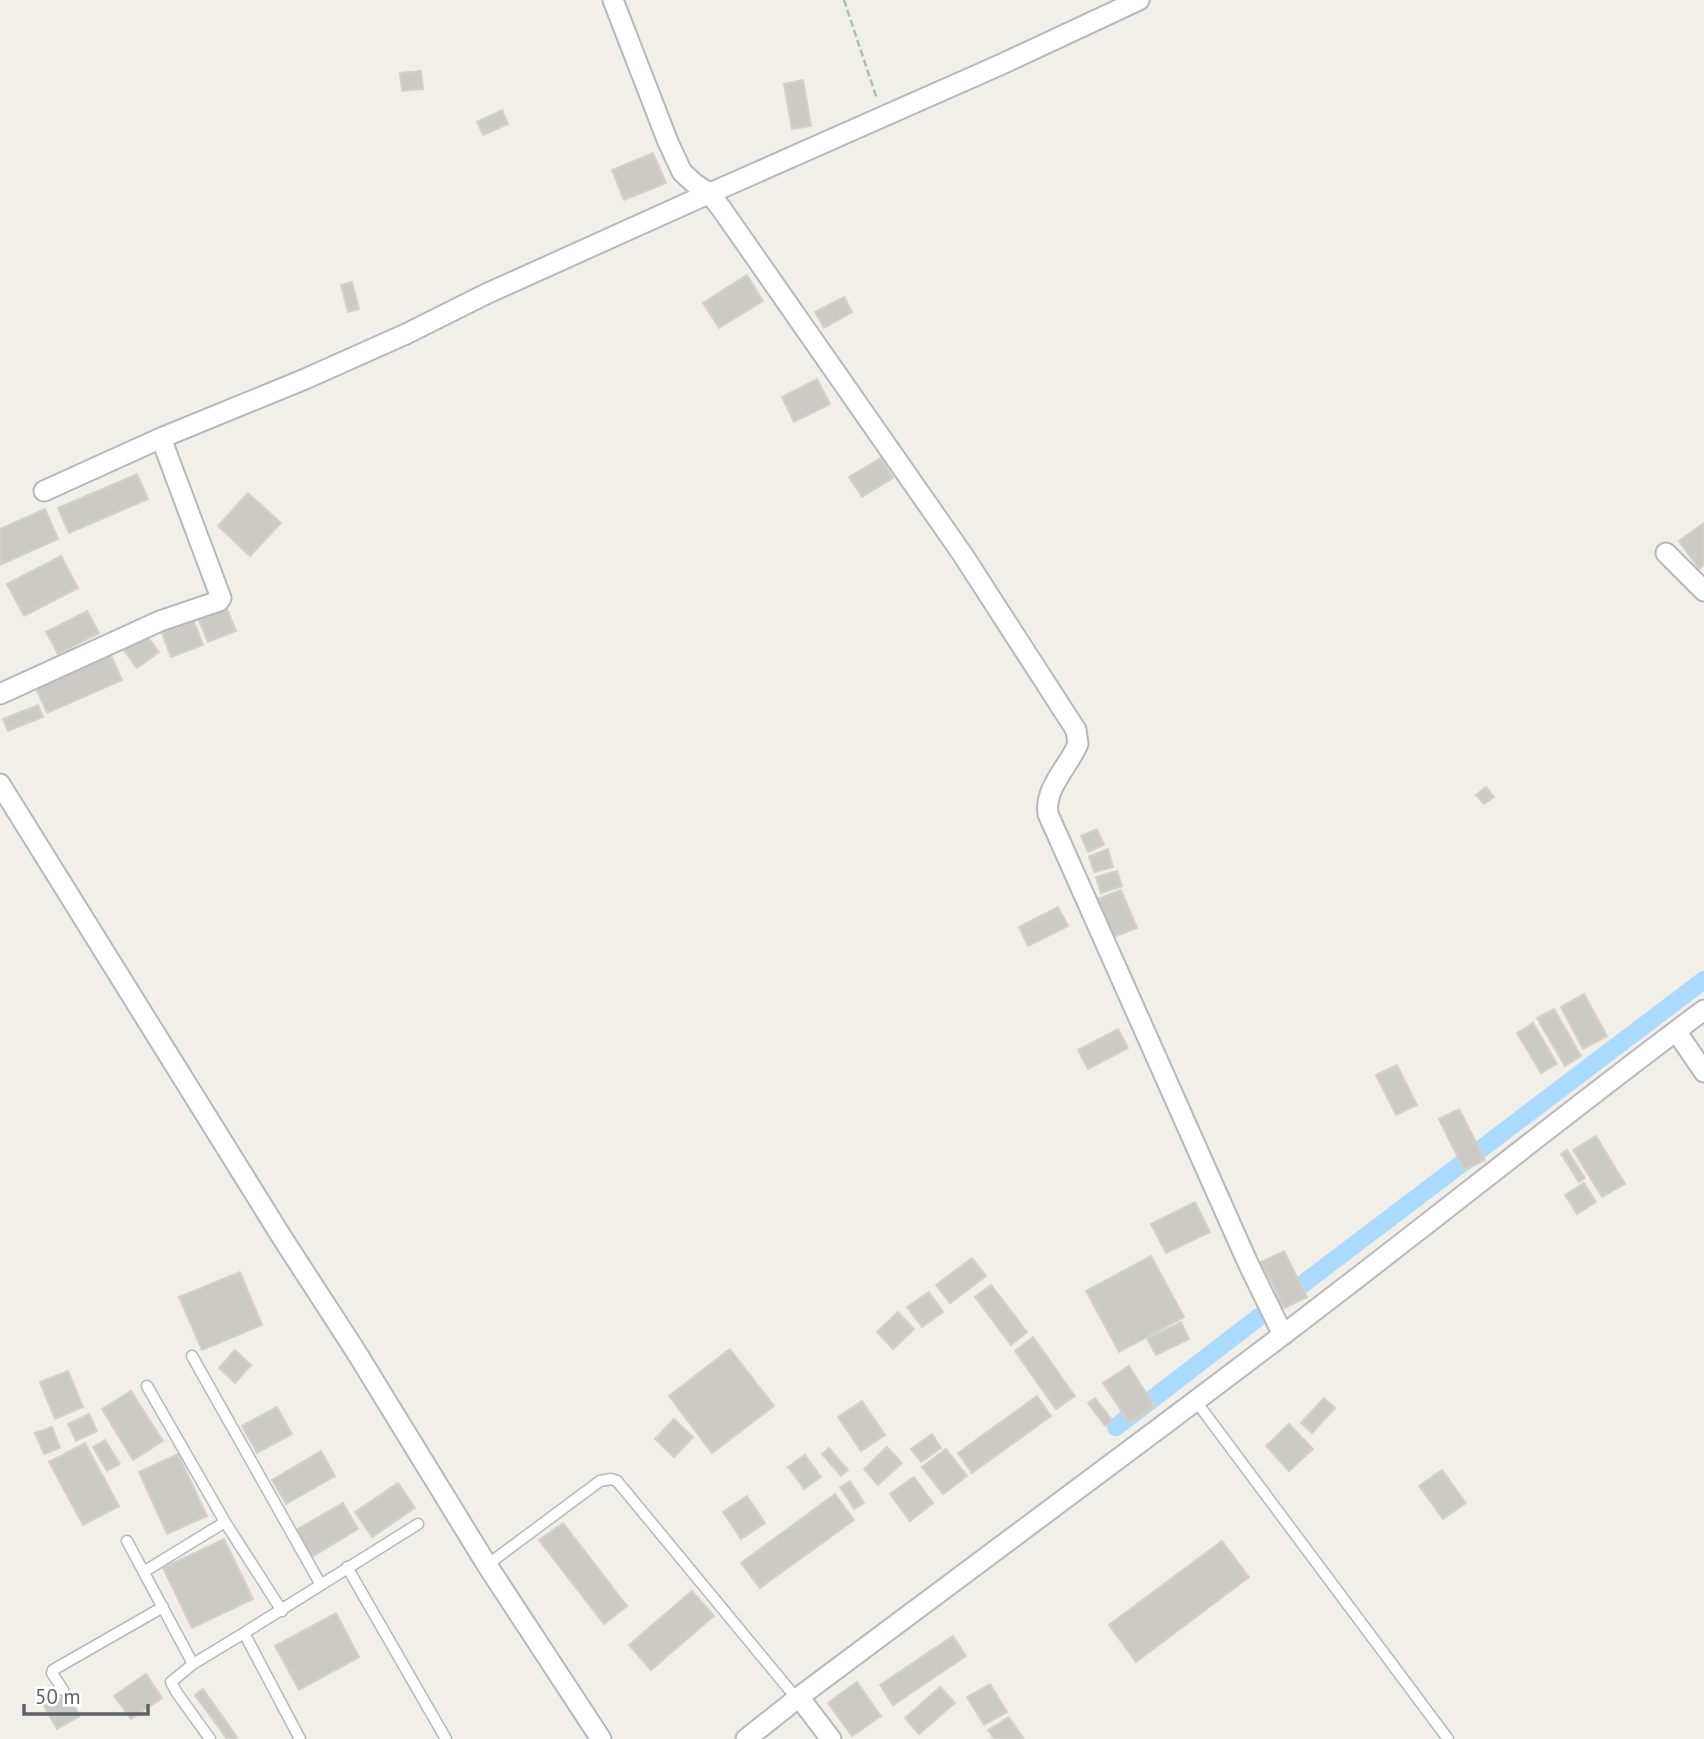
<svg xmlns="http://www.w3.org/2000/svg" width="1704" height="1739" font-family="'PT Sans',sans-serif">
	<rect width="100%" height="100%" fill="#f1efe8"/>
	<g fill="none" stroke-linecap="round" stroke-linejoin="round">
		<path stroke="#aadaff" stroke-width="18" d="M 1283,1299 L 1704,980
			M 1116,1427 L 1259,1317"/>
	</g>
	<path fill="#cccac5" stroke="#d6d1c6" stroke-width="2" d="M 421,71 L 423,89 L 402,91 L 400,73 Z
		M 803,80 L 811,126 L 792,129 L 784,84 Z
		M 502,110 L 508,124 L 483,135 L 477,122 Z
		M 653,153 L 666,183 L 624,200 L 612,170 Z
		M 747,275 L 763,301 L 719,328 L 703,303 Z
		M 352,282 L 359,309 L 348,312 L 341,285 Z
		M 844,297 L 852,312 L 824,328 L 815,312 Z
		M 817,379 L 830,404 L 794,422 L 782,397 Z
		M 881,458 L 893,478 L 862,497 L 849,477 Z
		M 137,474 L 148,499 L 69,533 L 58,508 Z
		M 248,493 L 281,523 L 250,556 L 218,526 Z
		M 45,509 L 58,539 L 0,565 L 0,529 Z
		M 1704,523 L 1704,565 L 1699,569 L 1679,541 Z
		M 61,556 L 78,588 L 24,616 L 7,584 Z
		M 224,602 L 236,631 L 208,642 L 196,613 Z
		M 87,611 L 99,633 L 58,654 L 46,632 Z
		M 192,616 L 203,645 L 171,657 L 160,628 Z
		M 144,632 L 159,652 L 137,668 L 122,648 Z
		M 108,649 L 122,680 L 47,713 L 33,681 Z
		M 38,705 L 43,717 L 8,731 L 3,719 Z
		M 1486,787 L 1494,797 L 1484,804 L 1476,795 Z
		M 1097,829 L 1104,845 L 1088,852 L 1081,836 Z
		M 1108,849 L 1113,867 L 1094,872 L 1089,856 Z
		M 1117,871 L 1122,886 L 1101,893 L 1096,877 Z
		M 1121,890 L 1137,928 L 1114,937 L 1098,899 Z
		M 1058,907 L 1068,926 L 1028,946 L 1019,927 Z
		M 1584,994 L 1607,1036 L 1583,1049 L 1561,1007 Z
		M 1554,1009 L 1581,1056 L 1565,1066 L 1537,1018 Z
		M 1533,1023 L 1557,1064 L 1541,1073 L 1517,1033 Z
		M 1118,1029 L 1128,1048 L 1088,1069 L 1078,1050 Z
		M 1397,1065 L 1417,1105 L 1396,1115 L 1376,1075 Z
		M 1459,1109 L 1485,1160 L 1464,1170 L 1439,1119 Z
		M 1596,1136 L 1625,1184 L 1602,1197 L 1573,1150 Z
		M 1567,1150 L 1585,1178 L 1579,1182 L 1561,1154 Z
		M 1584,1183 L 1596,1202 L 1577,1214 L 1565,1195 Z
		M 1195,1202 L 1210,1232 L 1166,1253 L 1151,1224 Z
		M 1284,1251 L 1307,1297 L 1285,1308 L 1261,1262 Z
		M 1151,1256 L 1184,1317 L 1119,1352 L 1086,1291 Z
		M 972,1258 L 986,1276 L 950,1303 L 936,1285 Z
		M 240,1272 L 262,1325 L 202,1350 L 179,1297 Z
		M 991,1285 L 1027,1332 L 1011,1345 L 975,1297 Z
		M 929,1292 L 943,1312 L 922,1327 L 907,1307 Z
		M 898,1312 L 914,1329 L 893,1349 L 877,1332 Z
		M 1181,1322 L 1189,1339 L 1156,1355 L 1147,1339 Z
		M 1033,1337 L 1075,1396 L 1056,1409 L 1015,1351 Z
		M 730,1349 L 774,1406 L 712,1453 L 669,1396 Z
		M 235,1350 L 251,1365 L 235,1383 L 219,1368 Z
		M 1129,1366 L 1155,1407 L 1129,1423 L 1103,1383 Z
		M 68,1371 L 83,1407 L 55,1419 L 40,1382 Z
		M 131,1391 L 163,1441 L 133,1460 L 102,1409 Z
		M 1037,1396 L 1051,1416 L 972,1473 L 958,1453 Z
		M 1095,1398 L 1113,1421 L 1105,1426 L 1088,1403 Z
		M 1324,1398 L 1335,1408 L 1312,1433 L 1301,1423 Z
		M 862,1401 L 885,1435 L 861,1451 L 838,1417 Z
		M 277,1407 L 292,1434 L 257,1453 L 242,1426 Z
		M 89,1414 L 97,1431 L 76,1441 L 68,1424 Z
		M 674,1419 L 693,1437 L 674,1457 L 655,1439 Z
		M 1289,1424 L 1313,1449 L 1289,1471 L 1266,1446 Z
		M 52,1427 L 60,1448 L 44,1454 L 35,1433 Z
		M 932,1434 L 941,1448 L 921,1462 L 911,1449 Z
		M 105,1440 L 120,1464 L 107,1471 L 93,1447 Z
		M 85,1443 L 119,1506 L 83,1525 L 49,1462 Z
		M 887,1447 L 902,1463 L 878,1485 L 864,1469 Z
		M 829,1448 L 848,1470 L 841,1476 L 822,1454 Z
		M 946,1449 L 967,1476 L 943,1494 L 922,1467 Z
		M 321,1451 L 335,1476 L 286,1504 L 272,1480 Z
		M 178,1454 L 207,1516 L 167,1534 L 139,1472 Z
		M 805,1455 L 821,1477 L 804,1489 L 788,1467 Z
		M 1442,1470 L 1466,1503 L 1443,1519 L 1419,1486 Z
		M 914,1477 L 933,1503 L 910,1521 L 890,1494 Z
		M 850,1481 L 864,1503 L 854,1509 L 840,1487 Z
		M 398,1483 L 415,1508 L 372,1537 L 355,1512 Z
		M 835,1494 L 854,1520 L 760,1588 L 741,1563 Z
		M 747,1496 L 765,1523 L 741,1539 L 723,1512 Z
		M 343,1503 L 358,1529 L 310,1558 L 294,1531 Z
		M 563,1523 L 627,1606 L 604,1624 L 539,1540 Z
		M 224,1539 L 253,1599 L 192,1628 L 163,1568 Z
		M 1222,1541 L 1249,1577 L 1136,1662 L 1109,1625 Z
		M 692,1591 L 714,1616 L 651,1670 L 629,1645 Z
		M 336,1613 L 359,1657 L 299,1690 L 275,1646 Z
		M 953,1636 L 966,1656 L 893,1705 L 880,1685 Z
		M 146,1674 L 162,1698 L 131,1719 L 114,1696 Z
		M 857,1682 L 881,1716 L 852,1736 L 828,1703 Z
		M 990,1684 L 1007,1712 L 984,1725 L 967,1697 Z
		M 940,1687 L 955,1703 L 919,1734 L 905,1718 Z
		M 203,1689 L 237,1737 L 234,1739 L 227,1739 L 195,1695 Z
		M 67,1694 L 80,1716 L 57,1729 L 44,1706 Z
		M 1009,1717 L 1024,1739 L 994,1739 L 988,1730 Z"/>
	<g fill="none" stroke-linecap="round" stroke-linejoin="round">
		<g stroke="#b5b8bc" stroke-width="13">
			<path id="service" d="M 192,1356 L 321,1585
				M 147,1386 L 225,1522 L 282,1611
				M 1195,1400 L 1448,1739
				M 127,1541 L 193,1664
				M 487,1565 L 600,1481 L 611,1479 L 617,1481 L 797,1699
				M 347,1567 L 446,1739
				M 145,1571 L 225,1522
				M 244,1633 L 418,1524
				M 63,1690 L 52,1673 L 53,1670 L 163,1607
				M 210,1739 L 177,1693 L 171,1682 L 193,1664 L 244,1633 L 300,1739"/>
		</g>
		<g stroke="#b5b8bc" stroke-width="23">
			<path id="minor" d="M 613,0 L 668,142 L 682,172 L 695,184 L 709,193 L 721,208 L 963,555 L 1076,730 L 1078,744 C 1069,766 1044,788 1048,814 L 1247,1261 L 1283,1335
				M 44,491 L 161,438 L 305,379 L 406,334 L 486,294 L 690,202 L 1002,64 L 1139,0
				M 1666,553 L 1704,591
				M 0,694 L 160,621 L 219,601 L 221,598 L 161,438
				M 0,784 L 283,1239 L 355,1350 L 487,1565 L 601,1739
				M 1676,1031 L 1704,1072
				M 799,1697 L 831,1739
				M 746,1739 L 799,1697 C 961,1577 1123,1456 1284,1334 C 1425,1227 1562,1116 1704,1010"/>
		</g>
		<path stroke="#9cc7a9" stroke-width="2.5" stroke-dasharray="7 3.5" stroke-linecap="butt" d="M 844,0 L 877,99"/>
		<use href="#service" stroke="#fff" stroke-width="10"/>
		<use href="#minor" stroke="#fff" stroke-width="19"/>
	</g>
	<path d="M24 1704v10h124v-10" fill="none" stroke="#5f6368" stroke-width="3.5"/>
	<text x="35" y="1704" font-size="21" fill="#5f6368" stroke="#ffffff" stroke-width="5" paint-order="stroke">50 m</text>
</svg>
